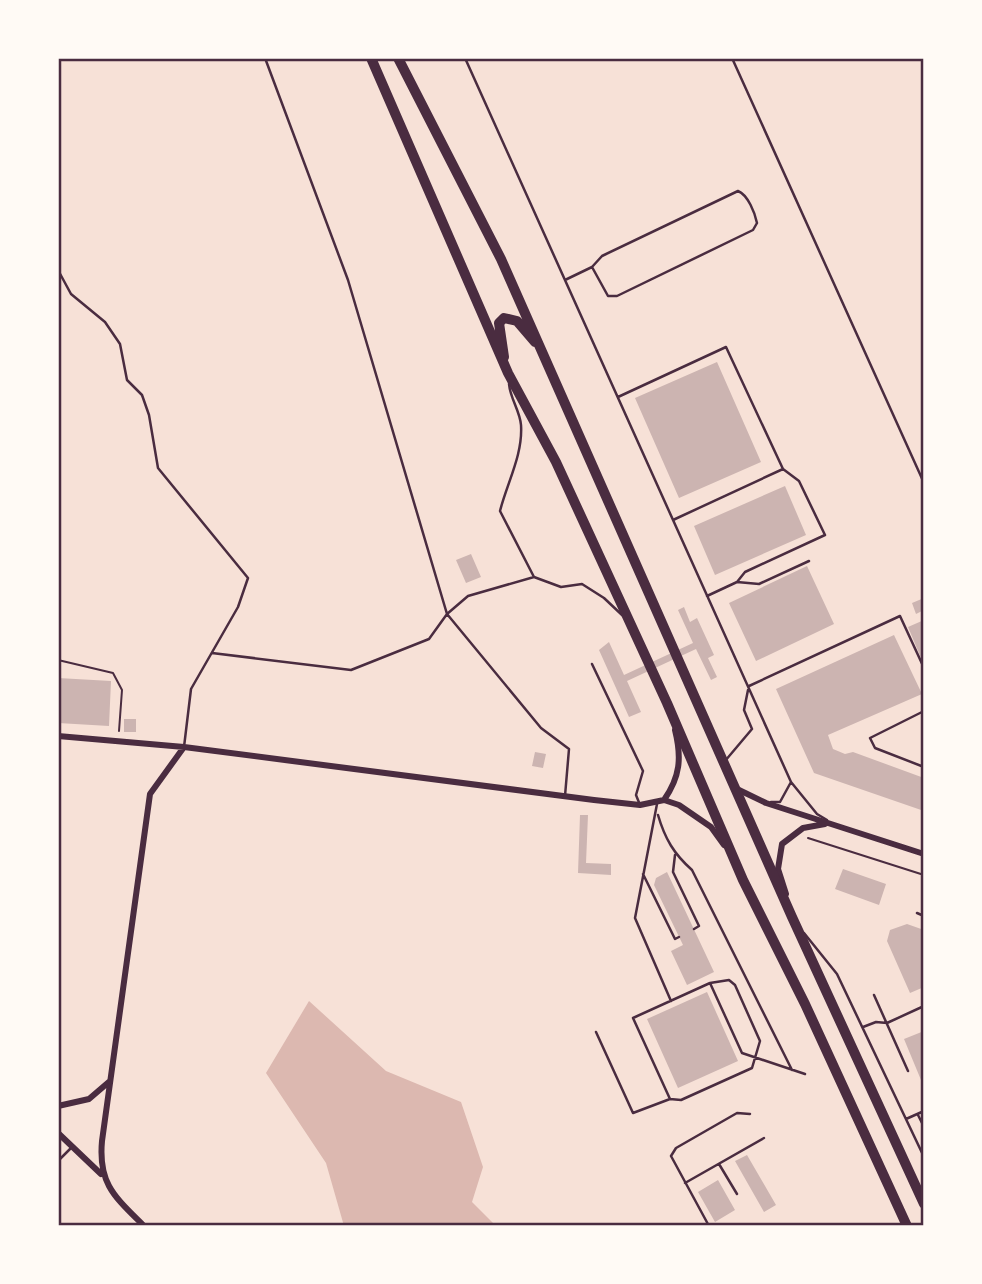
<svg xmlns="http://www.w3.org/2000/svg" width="982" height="1284" font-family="'Exo 2',sans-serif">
	<rect width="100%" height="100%" fill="#f7e1d7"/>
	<path fill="#dcb8b0" d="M 309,1001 L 386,1071 L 461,1102 L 483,1167 L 472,1202 L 496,1226 L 344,1226 L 326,1163 L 266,1073 Z"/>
	<path fill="#ccb4b1" d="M 717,362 L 761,462 L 679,498 L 635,398 Z
		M 785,486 L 806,535 L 715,575 L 694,526 Z
		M 471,554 L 481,577 L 466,583 L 456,560 Z
		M 807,566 L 834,624 L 756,661 L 729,603 Z
		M 924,598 L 924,610 L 916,614 L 912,603 Z
		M 684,607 L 690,622 L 697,618 L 714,655 L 708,658 L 717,677 L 711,680 L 696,649 L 627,681 L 641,712 L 629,717 L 599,650 L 609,642 L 624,675 L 693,643 L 678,610 Z
		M 924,620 L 924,665 L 908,627 Z
		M 894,635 L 922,694 L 828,735 L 833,749 L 845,754 L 853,752 L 924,778 L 924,811 L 814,773 L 776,689 Z
		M 58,678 L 111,681 L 109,726 L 58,723 Z
		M 124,719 L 136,719 L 136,732 L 124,732 Z
		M 535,752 L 546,754 L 543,768 L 532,766 Z
		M 580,815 L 588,815 L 586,863 L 611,864 L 611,875 L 578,873 Z
		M 843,869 L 886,884 L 879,905 L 835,889 Z
		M 667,872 L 714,972 L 687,985 L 671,951 L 683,945 L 654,885 L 656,878 Z
		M 907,924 L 924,930 L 924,987 L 910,993 L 887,941 L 890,930 Z
		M 707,992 L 738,1061 L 678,1088 L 647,1019 Z
		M 924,1031 L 924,1079 L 921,1080 L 904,1039 Z
		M 747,1155 L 776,1205 L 764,1212 L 735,1161 Z
		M 718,1180 L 735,1210 L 715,1222 L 698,1192 Z"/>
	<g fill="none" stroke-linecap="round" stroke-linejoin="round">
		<path stroke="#4a2c40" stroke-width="2" d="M 58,660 L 113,673 L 122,690 L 119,731
			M 808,838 L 924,875"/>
		<path stroke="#4a2c40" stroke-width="2.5" d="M 265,58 L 348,280 L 447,614 L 541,728 L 569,749 L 565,796
			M 465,58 L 791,782 L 817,814 L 827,820
			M 732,58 L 924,483
			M 58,270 L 71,294 L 105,322 L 120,344 L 127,380 L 142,395 L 149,415 L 158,468 L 248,578 L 238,607 L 191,689 L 184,747
			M 565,280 L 592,267 L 608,296 L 617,296 L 753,230 L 757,223 C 755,213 748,195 738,191 L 602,256 L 592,267
			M 509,384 C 510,398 520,411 521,425 C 523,455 507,483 500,511 L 534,577 L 561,587 L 582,584 L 604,598 L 622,615
			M 618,397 L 726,347 L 783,469 L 673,520
			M 737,582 L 745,572 L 825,535 L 799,481 L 783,469
			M 707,596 L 737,582 L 759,584 L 809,561
			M 212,653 L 351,670 L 429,639 L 447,614 L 468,596 L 534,577
			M 592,664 L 643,771 L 636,795 L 640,805
			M 749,686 L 900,616 L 924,668
			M 924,711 L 870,738 L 875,748 L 924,767
			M 725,761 L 752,729 L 744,710 L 748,690
			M 771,802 L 780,802 L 791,782
			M 657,804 L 635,918 L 671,1001
			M 658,815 C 665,839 674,854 692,870 L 792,1070
			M 675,855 L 673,872 L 699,926 L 694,929
			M 643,874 L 675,939 L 679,937
			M 917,913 L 924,916
			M 804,933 L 837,974 L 924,1157
			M 729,980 L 735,985 L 760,1041 L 752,1068 L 681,1100 L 670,1099 L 633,1018 L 710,983 Z
			M 710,983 L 742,1053 L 805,1074
			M 874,995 L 908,1071
			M 863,1027 L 876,1022 L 887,1023 L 924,1006
			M 596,1032 L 633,1113 L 670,1099
			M 918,1115 L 924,1127
			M 906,1119 L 924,1111
			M 58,1161 L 71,1148
			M 719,1164 L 737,1194
			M 685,1183 L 764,1138
			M 709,1226 L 671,1156 L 676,1148 L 737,1113 L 750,1114"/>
		<path stroke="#4a2c40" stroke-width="6" d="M 58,736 L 184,747 L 594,800 L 640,805 L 664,800 L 679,805 L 711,827 L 724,845
			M 737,789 L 766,803 L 924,854
			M 664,800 C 680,777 682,758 675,730
			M 786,894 L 778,869 L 782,844 L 803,828 L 825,824
			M 58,1106 L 89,1099 L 110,1081
			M 58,1133 L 101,1174
			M 144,1226 C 115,1197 98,1184 102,1141 L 150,794 L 184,747"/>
		<path stroke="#4a2c40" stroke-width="10" d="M 371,58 L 508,373 L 556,462 L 667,703 L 743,880 L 805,1004 L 907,1226
			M 398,58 L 501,259 L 792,917 L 924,1204
			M 504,357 L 499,323 L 504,318 L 517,321 L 535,342"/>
	</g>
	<rect width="982" height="1284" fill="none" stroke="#fffaf5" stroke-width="119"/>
	<rect x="60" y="60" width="862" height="1164" fill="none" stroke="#4a2c40" stroke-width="2.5"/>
</svg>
